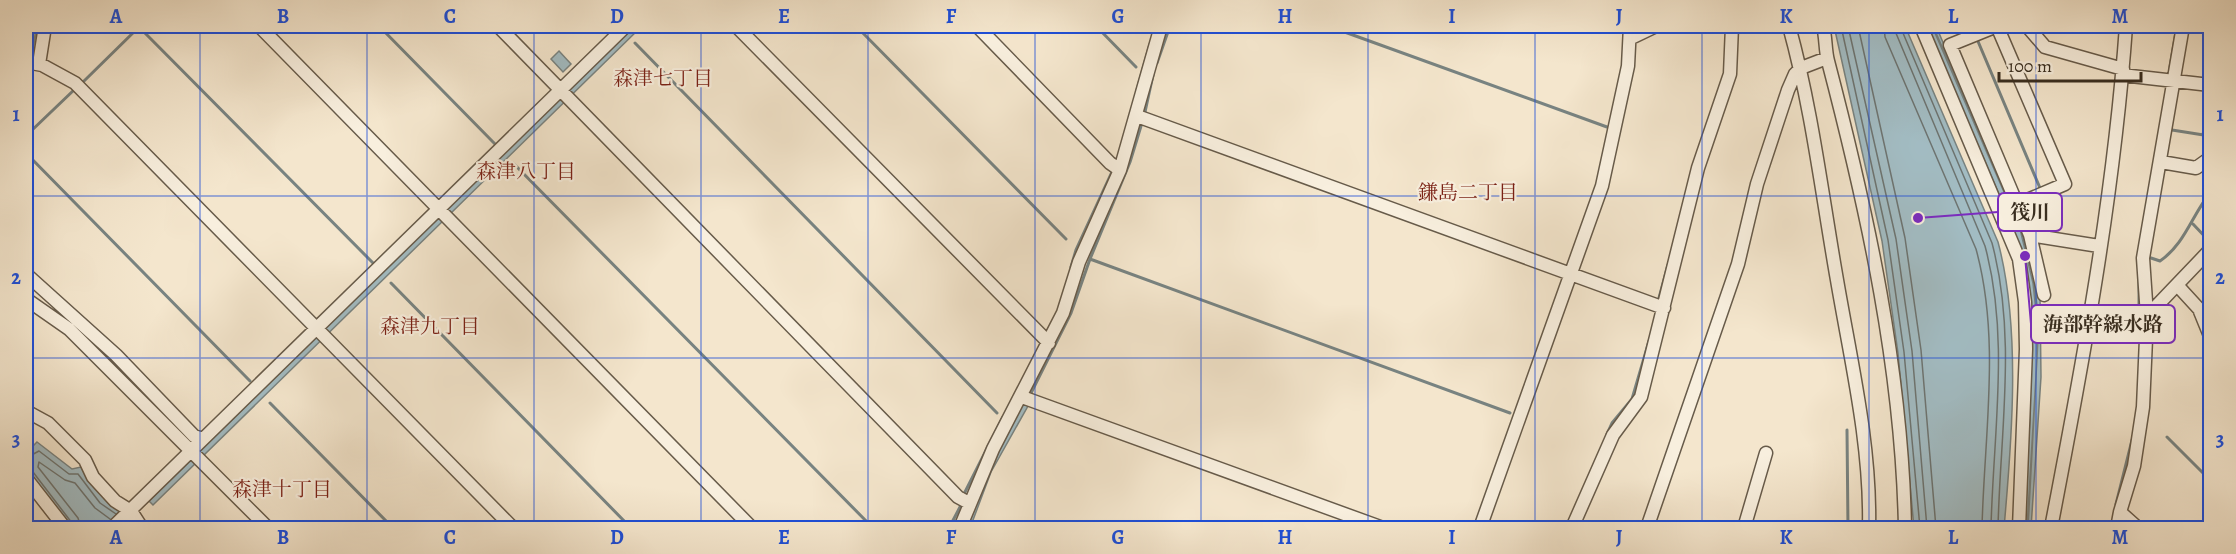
<svg xmlns="http://www.w3.org/2000/svg" width="2236" height="554" font-family="Alegreya,'Noto Serif JP',serif">
	<rect width="100%" height="100%" fill="#f4e6cd"/>
	<filter id="stains"><feTurbulence type="fractalNoise" baseFrequency=".00333" numOctaves="4"/><feColorMatrix values="0 0 0 0 .2 0 0 0 0 .09 0 0 0 0 .02 0 0 0 .5 -.17"/></filter>
	<radialGradient id="worn" r=".72"><stop offset=".6" stop-color="#630" stop-opacity="0"/><stop offset="1" stop-color="#630" stop-opacity=".3"/></radialGradient>
	<path fill="#bbc598" stroke="#7a795c" stroke-width="1.5" d="M 26,26 L 37,26 L 31,58 L 26,53 Z"/>
	<path fill="#a2bcc3" stroke="#788381" stroke-width="1.5" d="M 37,26 L 41,26 L 26,111 L 26,88 Z
		M 634,26 L 642,26 L 153,505 L 149,501 Z
		M 1834,26 L 1905,26 L 1998,242 C 2021,328 2012,439 2004,528 L 1914,528 L 1898,353 L 1882,241 Z
		M 1927,26 L 1932,26 L 2020,229 L 2033,283 L 2037,321 L 2037,359 L 2027,528 L 2022,528 L 2030,420 L 2031,304 L 2013,227 Z
		M 1933,26 L 1936,26 L 2024,233 L 2040,296 L 2041,377 L 2031,528 L 2028,528 L 2039,320 L 2033,275 L 2020,226 Z
		M 559,51 L 571,64 L 563,72 L 551,59 Z
		M 1023,403 L 1028,406 L 991,472 L 970,528 L 966,528 L 985,477 Z
		M 37,442 L 72,469 L 81,467 L 105,499 L 123,511 L 135,528 L 69,528 L 26,473 L 26,453 Z"/>
	<g fill="none" stroke-linecap="round" stroke-linejoin="round">
		<path stroke="#6d7471" stroke-width="1.5" d="M 1841,26 L 1888,240 L 1904,352 L 1920,528
			M 1848,26 L 1896,239 L 1912,351 L 1927,528
			M 1858,26 L 1905,238 L 1921,350 L 1936,528
			M 1884,26 L 1885,37 L 1976,249 C 2001,340 1984,436 1982,528
			M 1893,26 L 1985,246 C 2010,338 1993,435 1991,528
			M 1900,26 L 1992,243 C 2017,337 2000,433 1998,528
			M 26,458 L 39,451 L 69,474 L 78,474 L 100,503 L 116,514
			M 26,470 L 33,472 L 72,523 L 73,528
			M 81,528 L 78,518 L 38,467 L 39,462 L 65,480 L 75,483 L 95,508 L 110,519"/>
		<path stroke="#788381" stroke-width="3" d="M 379,26 L 495,144
			M 856,26 L 1066,239
			M 1096,26 L 1136,67
			M 1328,26 L 1607,127
			M 139,27 L 375,265
			M 1977,39 L 2040,188 L 2037,190
			M 635,43 L 997,413
			M 1157,63 L 1170,26
			M 2170,67 L 2177,26
			M 83,82 L 139,27 L 137,26
			M 1137,90 L 1150,44
			M 1145,112 L 1153,75
			M 2172,130 L 2210,136
			M 2203,135 L 2210,92
			M 26,141 L 29,133 L 75,89
			M 26,153 L 250,381
			M 513,163 L 873,528
			M 2193,224 L 2210,242
			M 2151,258 L 2160,261 C 2185,244 2192,215 2210,193
			M 1090,259 L 1510,413
			M 1071,267 L 1076,250 L 1112,172
			M 391,283 L 631,528
			M 1659,298 L 1668,265
			M 2139,313 L 2139,282
			M 1031,393 L 1071,313 L 1090,259 L 1130,162 L 1141,126
			M 270,403 L 393,528
			M 1847,430 L 1848,528
			M 1607,434 L 1612,423 L 1632,399 L 1649,341
			M 2167,437 L 2210,480
			M 965,492 L 1003,417
			M 2116,504 L 2132,440
			M 949,528 L 960,507"/>
		<g stroke="#675b4a" stroke-width="15">
			<path id="minor" d="M 259,26 L 752,528
				M 498,26 L 958,497 L 969,503
				M 736,26 L 1049,343
				M 977,26 L 1110,163 L 1120,170
				M 1789,26 C 1812,109 1822,195 1837,280 C 1851,362 1871,445 1869,528
				M 1823,26 C 1826,37 1825,50 1828,61 C 1868,214 1902,370 1905,528
				M 1921,26 L 2019,259 L 2025,302 L 2026,349 L 2019,528
				M 1997,26 L 1950,45 L 2030,235 L 2044,295
				M 1997,26 L 2065,184 L 2018,204
				M 2027,26 L 2045,47 L 2123,69
				M 1631,38 L 1656,26
				M 26,62 L 42,65 L 75,83 L 513,528
				M 39,64 L 45,26
				M 2122,75 L 2210,85
				M 1137,116 L 1664,308
				M 2161,162 L 2196,168 L 2210,158
				M 2030,235 L 2099,246
				M 26,274 L 116,355 L 194,436 L 203,439
				M 2177,285 L 2199,309 L 2210,336
				M 26,299 L 69,329 L 268,528
				M 2147,316 L 2210,250
				M 2087,328 L 2116,330 L 2147,322
				M 1022,397 L 1383,528
				M 26,411 L 48,423 L 85,460 L 93,477 L 115,501 L 131,511 L 142,528
				M 26,478 L 65,528
				M 112,528 L 626,26
				M 960,528 L 993,449 L 1063,313 L 1079,262 L 1120,170 L 1161,26
				M 1480,528 L 1602,186 L 1628,66 L 1630,26
				M 1572,528 L 1613,435 L 1641,397 L 1698,168 L 1730,74 L 1732,26
				M 1647,528 L 1738,264 L 1757,184 L 1788,90 L 1795,74 L 1801,68 L 1827,58
				M 1744,528 L 1766,453
				M 2051,528 C 2083,362 2114,195 2126,26
				M 2117,528 L 2120,512
				M 2138,528 L 2120,512 L 2134,466 L 2143,407 L 2147,316 L 2143,258 L 2183,26"/>
		</g>
		<use href="#minor" stroke="#f8efde" stroke-width="12"/>
	</g>
	<path fill="none" stroke="#1d4ed8" stroke-width="1.5" stroke-opacity="0.55" d="M 200,26 L 200,528M 367,26 L 367,528M 534,26 L 534,528M 701,26 L 701,528M 868,26 L 868,528M 1035,26 L 1035,528M 1201,26 L 1201,528M 1368,26 L 1368,528M 1535,26 L 1535,528M 1702,26 L 1702,528M 1869,26 L 1869,528M 2036,26 L 2036,528M 26,196 L 2210,196M 26,358 L 2210,358"/>
	<g text-anchor="middle" stroke-width="4.5" stroke-linejoin="round" paint-order="stroke">
		<g font-size="20" fill="#7a1f14" stroke="#f8efde">
			<text x="663" y="85">森津七丁目</text>
			<text x="526" y="178">森津八丁目</text>
			<text x="1468" y="199">鎌島二丁目</text>
			<text x="430" y="333">森津九丁目</text>
			<text x="282" y="496">森津十丁目</text>
		</g>
	</g>
	<path fill="none" stroke="#7b2cbf" stroke-width="2" d="M1918 218L1998 212M2025 256L2031 324"/>
	<g fill="#7b2cbf" stroke="#f8efde" stroke-width="2">
		<circle cx="1918" cy="218" r="6"/>
		<circle cx="2025" cy="256" r="6"/>
	</g>
	<g fill="#f8efde" stroke="#7b2cbf" stroke-width="2">
		<rect x="1998" y="193" width="64" height="38" rx="6"/>
		<rect x="2031" y="305" width="144" height="38" rx="6"/>
	</g>
	<g font-size="20" text-anchor="middle" font-weight="bold" fill="#382d1f">
		<text x="2030" y="219">筏川</text>
		<text x="2103" y="331">海部幹線水路</text>
	</g>
	<rect width="2236" height="554" fill="none" stroke="#f4e6cd" stroke-width="66"/>
	<path d="M1999 72v9h142v-9" fill="none" stroke="#382d1f" stroke-width="3"/>
	<text x="2008" y="72" font-size="18" fill="#382d1f" stroke="#f8efde" stroke-width="4.5" paint-order="stroke">100 m</text>
	<rect x="33" y="33" width="2170" height="488" fill="none" stroke="#1d4ed8" stroke-width="2"/>
	<g font-size="20" text-anchor="middle" font-weight="bold" fill="#1d4ed8">
		<text x="116" y="23">A</text>
		<text x="283" y="23">B</text>
		<text x="450" y="23">C</text>
		<text x="617" y="23">D</text>
		<text x="784" y="23">E</text>
		<text x="951" y="23">F</text>
		<text x="1118" y="23">G</text>
		<text x="1285" y="23">H</text>
		<text x="1452" y="23">I</text>
		<text x="1619" y="23">J</text>
		<text x="1786" y="23">K</text>
		<text x="1953" y="23">L</text>
		<text x="2120" y="23">M</text>
		<text x="16" y="121">1</text>
		<text x="2220" y="121">1</text>
		<text x="16" y="284">2</text>
		<text x="2220" y="284">2</text>
		<text x="16" y="446">3</text>
		<text x="2220" y="446">3</text>
		<text x="116" y="544">A</text>
		<text x="283" y="544">B</text>
		<text x="450" y="544">C</text>
		<text x="617" y="544">D</text>
		<text x="784" y="544">E</text>
		<text x="951" y="544">F</text>
		<text x="1118" y="544">G</text>
		<text x="1285" y="544">H</text>
		<text x="1452" y="544">I</text>
		<text x="1619" y="544">J</text>
		<text x="1786" y="544">K</text>
		<text x="1953" y="544">L</text>
		<text x="2120" y="544">M</text>
	</g>
	<rect width="100%" height="100%" filter="url(#stains)"/>
	<rect width="100%" height="100%" fill="url(#worn)"/>
</svg>
